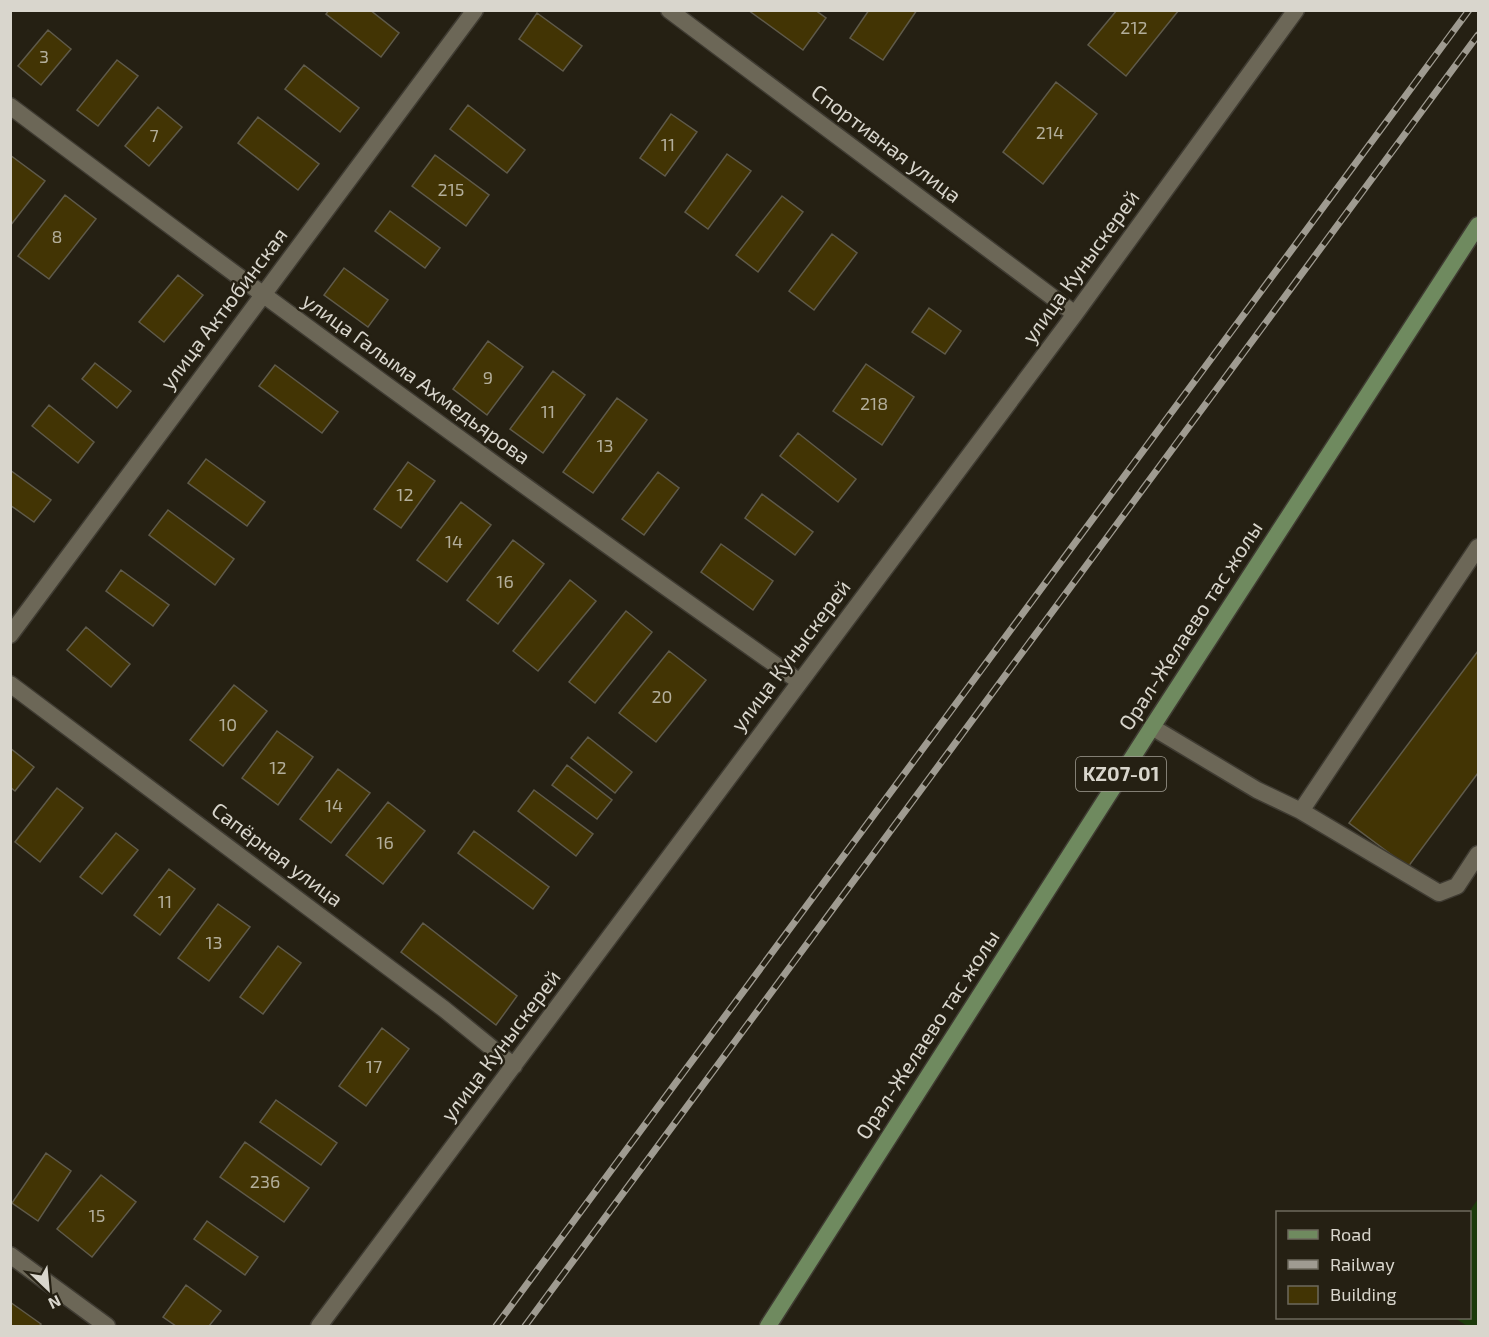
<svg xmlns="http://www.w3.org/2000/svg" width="1489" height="1337" font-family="'Exo 2',sans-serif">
	<rect width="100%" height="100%" fill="#252013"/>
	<path fill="#1b3a0a" d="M 1478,1199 L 1478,1326 L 1467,1326 L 1455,1318 L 1470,1318 L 1469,1212 Z"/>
	<path fill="#423404" stroke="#5f5a4a" stroke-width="1.5" d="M 329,10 L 370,10 L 399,33 L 381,57 L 326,14 Z
		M 748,10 L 815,10 L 826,18 L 803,50 Z
		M 869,10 L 917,10 L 883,60 L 850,38 Z
		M 1117,10 L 1179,10 L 1126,76 L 1088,45 Z
		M 537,13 L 582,46 L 563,71 L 519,39 Z
		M 48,30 L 71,49 L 41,85 L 18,66 Z
		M 117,60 L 138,76 L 98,126 L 77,110 Z
		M 304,65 L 359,108 L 340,132 L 285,89 Z
		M 1056,82 L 1097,114 L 1043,184 L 1003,152 Z
		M 468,105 L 525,150 L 507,173 L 450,129 Z
		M 158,107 L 182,127 L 149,166 L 125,146 Z
		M 671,114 L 697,132 L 665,176 L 640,158 Z
		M 258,117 L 319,164 L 298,190 L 238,143 Z
		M 727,154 L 751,171 L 708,229 L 685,212 Z
		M 10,155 L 45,181 L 10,226 Z
		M 435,155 L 489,195 L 466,226 L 412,186 Z
		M 65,195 L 96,219 L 49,279 L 18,256 Z
		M 782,196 L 803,212 L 758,272 L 736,255 Z
		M 390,211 L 440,248 L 425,268 L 375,231 Z
		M 832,234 L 857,253 L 814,310 L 789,291 Z
		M 344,268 L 388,300 L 368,327 L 324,295 Z
		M 178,275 L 203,295 L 164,342 L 139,322 Z
		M 929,308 L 961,331 L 945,354 L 912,332 Z
		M 488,341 L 523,367 L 487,415 L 453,389 Z
		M 95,363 L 131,391 L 117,408 L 82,379 Z
		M 866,364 L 914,397 L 882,445 L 833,411 Z
		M 275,365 L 338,412 L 322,433 L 259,386 Z
		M 553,371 L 585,395 L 543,453 L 510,429 Z
		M 617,398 L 647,420 L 593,493 L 563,472 Z
		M 49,405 L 94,442 L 78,463 L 32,426 Z
		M 798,433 L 856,479 L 838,502 L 780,456 Z
		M 206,459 L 265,502 L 247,526 L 188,483 Z
		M 408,462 L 435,481 L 401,528 L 374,509 Z
		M 10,470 L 51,500 L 34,522 L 10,505 Z
		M 658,472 L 679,488 L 644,535 L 622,519 Z
		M 762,494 L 813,532 L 795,555 L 745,518 Z
		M 461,502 L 491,525 L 447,582 L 417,560 Z
		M 168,510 L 234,559 L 215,585 L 149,535 Z
		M 513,540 L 544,564 L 498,624 L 467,600 Z
		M 721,544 L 773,581 L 753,610 L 701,572 Z
		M 121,570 L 169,605 L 153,626 L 106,591 Z
		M 570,580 L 596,601 L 538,671 L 513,651 Z
		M 626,611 L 652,632 L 595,703 L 569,682 Z
		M 86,627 L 130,664 L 111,687 L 67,650 Z
		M 669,651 L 706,680 L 656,742 L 619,713 Z
		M 1478,651 L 1478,773 L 1408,867 L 1349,823 Z
		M 234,685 L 267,711 L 223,766 L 190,740 Z
		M 277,731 L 313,757 L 278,805 L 242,778 Z
		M 588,737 L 632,772 L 615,793 L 571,758 Z
		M 10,748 L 34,767 L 15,791 L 10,787 Z
		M 567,765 L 612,800 L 597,819 L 552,785 Z
		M 338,769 L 370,793 L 331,843 L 300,819 Z
		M 57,788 L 83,808 L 40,862 L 15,842 Z
		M 534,790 L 593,834 L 576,856 L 518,811 Z
		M 388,802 L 425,831 L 383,884 L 346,855 Z
		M 474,831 L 549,887 L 533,909 L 458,853 Z
		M 116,833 L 138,850 L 102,894 L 80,877 Z
		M 169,869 L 195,889 L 160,935 L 134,915 Z
		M 218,904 L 250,927 L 209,981 L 178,958 Z
		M 423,923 L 517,996 L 496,1025 L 401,952 Z
		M 278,946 L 301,963 L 263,1014 L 240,997 Z
		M 382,1028 L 409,1049 L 366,1106 L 339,1086 Z
		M 276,1100 L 337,1143 L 321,1165 L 260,1122 Z
		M 245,1142 L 309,1188 L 284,1222 L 220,1177 Z
		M 46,1153 L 71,1171 L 38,1221 L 12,1203 Z
		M 101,1175 L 136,1202 L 92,1257 L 57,1229 Z
		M 207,1221 L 258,1257 L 245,1275 L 194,1239 Z
		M 186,1285 L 221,1311 L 209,1326 L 176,1326 L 163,1317 Z
		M 10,1302 L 41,1324 L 39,1326 L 10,1326 Z"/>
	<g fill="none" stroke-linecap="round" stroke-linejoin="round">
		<g stroke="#3f3b32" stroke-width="19">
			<path id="service" d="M 1152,727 L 1257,790 L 1301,811 L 1439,893 L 1457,886 L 1478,854
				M 1301,811 L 1478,547"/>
		</g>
		<g stroke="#3f3b32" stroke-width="19">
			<path id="minor" d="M 669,10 L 1075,314
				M 10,106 C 271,302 534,495 800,682
				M 10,635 L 475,10
				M 10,684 L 444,1009 L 514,1066
				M 10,1255 L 107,1326
				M 319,1326 L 1075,314 L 1296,10"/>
		</g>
		<g stroke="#3f3b32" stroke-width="19">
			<path id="primary" d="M 768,1326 L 1152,727 L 1478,225"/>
		</g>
		<use href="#service" stroke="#6c6757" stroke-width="16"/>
		<use href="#minor" stroke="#6c6757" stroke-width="16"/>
		<use href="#primary" stroke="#6f8a5f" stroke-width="16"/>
		<g stroke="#9f9b91" stroke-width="7">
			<path id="rail" d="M 496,1326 L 1469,10
				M 525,1326 L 1478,35"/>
		</g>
		<use href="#rail" stroke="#252013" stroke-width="4.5" stroke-dasharray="14" stroke-linecap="butt"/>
	</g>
	<g text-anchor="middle" stroke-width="5" stroke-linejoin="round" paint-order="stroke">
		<g font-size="18" fill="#b3ae9b">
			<text x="1134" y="34">212</text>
			<text x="44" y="63">3</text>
			<text x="1050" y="139">214</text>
			<text x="154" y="142">7</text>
			<text x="668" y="151">11</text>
			<text x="451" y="196">215</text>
			<text x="57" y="243">8</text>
			<text x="488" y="384">9</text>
			<text x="874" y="410">218</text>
			<text x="548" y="418">11</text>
			<text x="605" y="452">13</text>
			<text x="405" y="501">12</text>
			<text x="454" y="548">14</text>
			<text x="505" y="588">16</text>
			<text x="662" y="703">20</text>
			<text x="228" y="731">10</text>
			<text x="278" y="774">12</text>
			<text x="334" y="812">14</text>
			<text x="385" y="849">16</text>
			<text x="165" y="908">11</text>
			<text x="214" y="949">13</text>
			<text x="374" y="1073">17</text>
			<text x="265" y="1188">236</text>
			<text x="97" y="1222">15</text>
		</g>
		<rect fill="#252013" stroke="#a39f95" stroke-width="1.5" x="1076" y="757" width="90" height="34" rx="4.5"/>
		<g font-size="20" font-weight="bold" fill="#d9d6cd">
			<text x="1121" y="781">KZ07-01</text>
		</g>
		<g font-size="21" fill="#d9d6cd" stroke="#252013">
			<text transform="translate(886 144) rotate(37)" y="7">Спортивная улица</text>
			<text transform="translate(1081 267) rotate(-54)" y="7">улица Куныскерей</text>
			<text transform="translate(224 309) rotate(-53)" y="7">улица Актюбинская</text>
			<text transform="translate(416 379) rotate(36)" y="7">улица Галыма Ахмедьярова</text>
			<text transform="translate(1191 626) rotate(-57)" y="7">Орал-Желаево тас жолы</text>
			<text transform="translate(791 656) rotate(-53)" y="7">улица Куныскерей</text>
			<text transform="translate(277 855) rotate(37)" y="7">Сапёрная улица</text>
			<text transform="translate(928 1035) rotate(-57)" y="7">Орал-Желаево тас жолы</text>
			<text transform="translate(501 1046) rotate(-53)" y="7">улица Куныскерей</text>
		</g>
	</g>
	<rect width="1489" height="1337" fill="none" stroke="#d9d6cd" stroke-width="24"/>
	<rect x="1276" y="1211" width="195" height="108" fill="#252013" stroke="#6d695d" stroke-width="1.5"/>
	<rect x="1288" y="1230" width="30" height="9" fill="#6f8a5f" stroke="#6d695d" stroke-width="1.5"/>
	<text x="1330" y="1241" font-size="18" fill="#d9d6cd">Road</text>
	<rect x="1288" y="1260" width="30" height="9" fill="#9f9b91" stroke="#6d695d" stroke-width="1.5"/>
	<text x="1330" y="1271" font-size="18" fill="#d9d6cd">Railway</text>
	<rect x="1288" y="1286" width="30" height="18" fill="#423404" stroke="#6d695d" stroke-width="1.5"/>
	<text x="1330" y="1301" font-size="18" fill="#d9d6cd">Building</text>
	<g transform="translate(48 1289) rotate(154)" stroke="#252013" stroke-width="4.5" paint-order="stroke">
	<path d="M0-4.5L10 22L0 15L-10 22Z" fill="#d9d6cd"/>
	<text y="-9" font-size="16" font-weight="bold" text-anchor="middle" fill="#d9d6cd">N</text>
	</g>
</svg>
